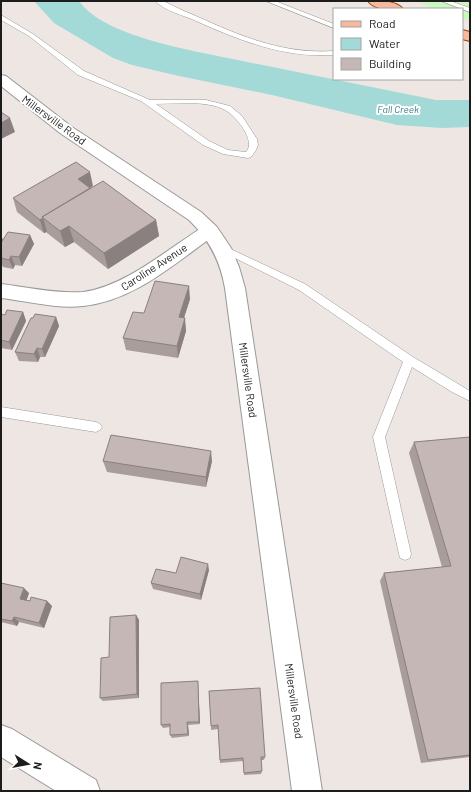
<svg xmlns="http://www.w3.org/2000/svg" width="471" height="792" font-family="Barlow,sans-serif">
	<rect width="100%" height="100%" fill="#ede6e2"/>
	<path fill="#c9f7bf" d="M 415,1 L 470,1 L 470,21 L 462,18 L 462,9 L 436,9 Z"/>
	<path fill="#a3dad8" d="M 34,1 L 79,1 C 100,31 163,44 198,52 L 436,100 L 470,100 L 470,127 L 442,128 L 397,125 L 272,95 L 179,76 L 132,65 L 113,58 L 54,23 Z"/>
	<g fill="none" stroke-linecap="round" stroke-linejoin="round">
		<g stroke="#999" stroke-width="1">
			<path id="service" d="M 155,1 L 163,1 C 177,8 191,14 205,20 C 247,39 287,54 334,51 L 334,55 C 284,58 241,41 196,21 C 183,15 165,11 155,1 Z
				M 266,1 L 275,1 L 334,24 L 334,28 Z
				M 441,1 L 450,1 L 470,8 L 470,12 Z
				M 1,15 L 33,34 L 84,71 L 150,100 L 206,100 L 230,106 L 242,116 L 257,139 L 258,145 L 256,150 L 251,157 L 248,158 L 223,154 L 203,145 L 141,101 L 78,75 L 29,36 L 1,20 ZM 194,103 C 205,104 216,105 225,110 C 235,115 257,141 246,152 L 228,150 L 209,141 L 156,104 Z
				M 222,245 L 305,284 L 413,357 L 470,391 L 470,401 L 452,392 L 412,367 L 385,437 L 411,554 L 410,558 L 405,560 L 400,558 L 399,554 L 373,437 L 403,362 L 299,290 L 219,250 L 217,248 Z
				M 1,407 L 96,422 L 100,424 L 102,427 L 100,430 L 96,432 L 1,417 Z"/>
		</g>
		<g stroke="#999" stroke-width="2">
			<path id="minor" d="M 209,225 L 215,227 L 218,231 L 215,235 C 175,263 134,301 83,306 C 57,309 26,301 1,298 L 1,284 C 26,287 58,294 83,292 C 124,287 168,249 203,227 Z
				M 1,725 L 12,729 L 96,780 L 100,791 L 56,791 L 1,757 Z"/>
		</g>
		<g stroke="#999" stroke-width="2">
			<path id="tertiary" d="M 1,75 L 6,76 L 72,127 L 201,212 L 217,227 L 231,248 L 239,267 L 245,288 L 322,791 L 292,791 L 225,288 C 220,260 209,239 189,220 L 60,133 L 1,86 Z"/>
		</g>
		<g stroke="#8f3d05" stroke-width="2">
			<path id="primary" d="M 368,1 C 379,1 396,0 403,9 C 392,9 375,11 368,1 Z
				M 462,30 L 470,32 L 470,41 L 462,39 Z"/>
		</g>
		<use href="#service" fill="#fff" fill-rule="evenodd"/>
		<use href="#minor" fill="#fff" fill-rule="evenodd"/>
		<use href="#tertiary" fill="#fff" fill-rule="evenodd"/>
		<use href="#primary" fill="#f8b89b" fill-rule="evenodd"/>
	</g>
	<path fill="#a99d9c" d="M 93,186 L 90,188 L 156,220 L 159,236 L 108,269 L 74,242 L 65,247 L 47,233 L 47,232 L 44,233 L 17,212 L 13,198 Z
		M 30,235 L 34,244 L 22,266 L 15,265 L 13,269 L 3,267 L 1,263 L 1,243 Z
		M 190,299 L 184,318 L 186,331 L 178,358 L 126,350 L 123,338 L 144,313 Z
		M 23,312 L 26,321 L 12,350 L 1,348 L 1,314 L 5,315 Z
		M 56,317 L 59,326 L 45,357 L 40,357 L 38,362 L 19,361 L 15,352 Z
		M 470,437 L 470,757 L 421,763 L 380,581 L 384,573 L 442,567 L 409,453 L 414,442 Z
		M 103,461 L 212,461 L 206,487 L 107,472 Z
		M 209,570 L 201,600 L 153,589 L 151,583 L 176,573 Z
		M 1,583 L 29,593 L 26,601 L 47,601 L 52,606 L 44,628 L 19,622 L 17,626 L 1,622 Z
		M 136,615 L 139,620 L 139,698 L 103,701 L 100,698 L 109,657 Z
		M 198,681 L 198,684 L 200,724 L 188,725 L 189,736 L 172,738 L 170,735 L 170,727 L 163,728 L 161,725 Z
		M 209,691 L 265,757 L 264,760 L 261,760 L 262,771 L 261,774 L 244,775 L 243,761 L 220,763 L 218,729 L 211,730 L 211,726 Z"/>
	<path fill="#89807f" d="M 10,118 L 15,132 L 1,139 L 1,123 Z
		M 90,172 L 93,186 L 81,193 L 78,179 Z
		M 43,218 L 47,232 L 44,233 L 40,220 Z
		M 156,220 L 159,236 L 108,269 L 104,253 Z
		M 69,226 L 74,242 L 65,247 L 60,231 Z
		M 1,235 L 3,240 L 1,243 Z
		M 30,235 L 34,244 L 22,266 L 19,257 Z
		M 11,256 L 15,265 L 13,269 L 9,260 Z
		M 189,286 L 190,299 L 180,330 L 179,317 Z
		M 23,312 L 26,321 L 12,350 L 9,342 Z
		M 56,317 L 59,326 L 45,357 L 42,349 Z
		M 185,318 L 186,331 L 178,358 L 177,346 Z
		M 37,348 L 40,357 L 38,362 L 34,354 Z
		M 211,451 L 212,461 L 206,487 L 206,477 Z
		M 208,564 L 209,570 L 201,600 L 200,594 Z
		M 24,588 L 29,593 L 25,605 L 20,599 Z
		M 47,601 L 52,606 L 44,628 L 39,623 Z
		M 136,615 L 139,620 L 139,698 L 137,694 Z
		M 14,617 L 19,622 L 17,626 L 12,621 Z
		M 198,681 L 198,684 L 200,724 L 199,722 Z
		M 187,722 L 188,725 L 189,736 L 188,734 Z"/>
	<path fill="#c4b7b5" stroke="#89807f" d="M 1,112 L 10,118 L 1,123 Z
		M 76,162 L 90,172 L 78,179 L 90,188 L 42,217 L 43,218 L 40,220 L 13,198 Z
		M 103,181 L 156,220 L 104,253 L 69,226 L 60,231 L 42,217 Z
		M 8,232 L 30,235 L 19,257 L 11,256 L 9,260 L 1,258 L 1,243 Z
		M 155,281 L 189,286 L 179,317 L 185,318 L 177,346 L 123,338 L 133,312 L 144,313 Z
		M 7,310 L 23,312 L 9,342 L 1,340 L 1,314 L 5,315 Z
		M 35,314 L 56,317 L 42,349 L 37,348 L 34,354 L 15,352 L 31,318 L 33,318 Z
		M 111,435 L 211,451 L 206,477 L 103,461 Z
		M 470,437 L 470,755 L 428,760 L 384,573 L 451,566 L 414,442 Z
		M 181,557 L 208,564 L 200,594 L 151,583 L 156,569 L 176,573 Z
		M 1,583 L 24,588 L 20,599 L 30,601 L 31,597 L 47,601 L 39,623 L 14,617 L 12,621 L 1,619 Z
		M 136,615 L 137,694 L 100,698 L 101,658 L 109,657 L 110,617 Z
		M 198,681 L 199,722 L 187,722 L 188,734 L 170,735 L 170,724 L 161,725 L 161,683 Z
		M 260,688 L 265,757 L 261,757 L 262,771 L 244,773 L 243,758 L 220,760 L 218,725 L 211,726 L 209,691 Z"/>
	<g text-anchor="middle" stroke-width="4" stroke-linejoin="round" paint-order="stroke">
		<g font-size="10" font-style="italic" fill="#40788a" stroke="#fff">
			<text x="398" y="113">Fall Creek</text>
		</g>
		<g font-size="11" fill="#1c1c1c" stroke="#fff">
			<text transform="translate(54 120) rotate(36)" y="4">Millersville Road</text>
			<text transform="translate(154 267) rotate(-33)" y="4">Caroline Avenue</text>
			<text transform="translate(248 380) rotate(82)" y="4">Millersville Road</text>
			<text transform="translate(294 701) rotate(82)" y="4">Millersville Road</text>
		</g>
	</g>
	<rect width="471" height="792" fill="none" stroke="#1c1c1c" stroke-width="4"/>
	<rect x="333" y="8" width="130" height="72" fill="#ffffff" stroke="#a4a4a4"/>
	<rect x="341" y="21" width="20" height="6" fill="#f8b89b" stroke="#a4a4a4"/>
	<text x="369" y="28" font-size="12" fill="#1c1c1c">Road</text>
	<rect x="341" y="38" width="20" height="12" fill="#a3dad8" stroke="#a4a4a4"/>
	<text x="369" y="48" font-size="12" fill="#1c1c1c">Water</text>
	<rect x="341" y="58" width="20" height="12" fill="#c4b7b5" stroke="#a4a4a4"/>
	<text x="369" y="68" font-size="12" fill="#1c1c1c">Building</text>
	<g transform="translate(28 764) rotate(101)" stroke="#ffffff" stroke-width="3" paint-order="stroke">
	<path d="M0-3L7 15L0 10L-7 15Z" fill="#1c1c1c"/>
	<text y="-6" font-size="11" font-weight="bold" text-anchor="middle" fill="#1c1c1c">N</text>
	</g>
</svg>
